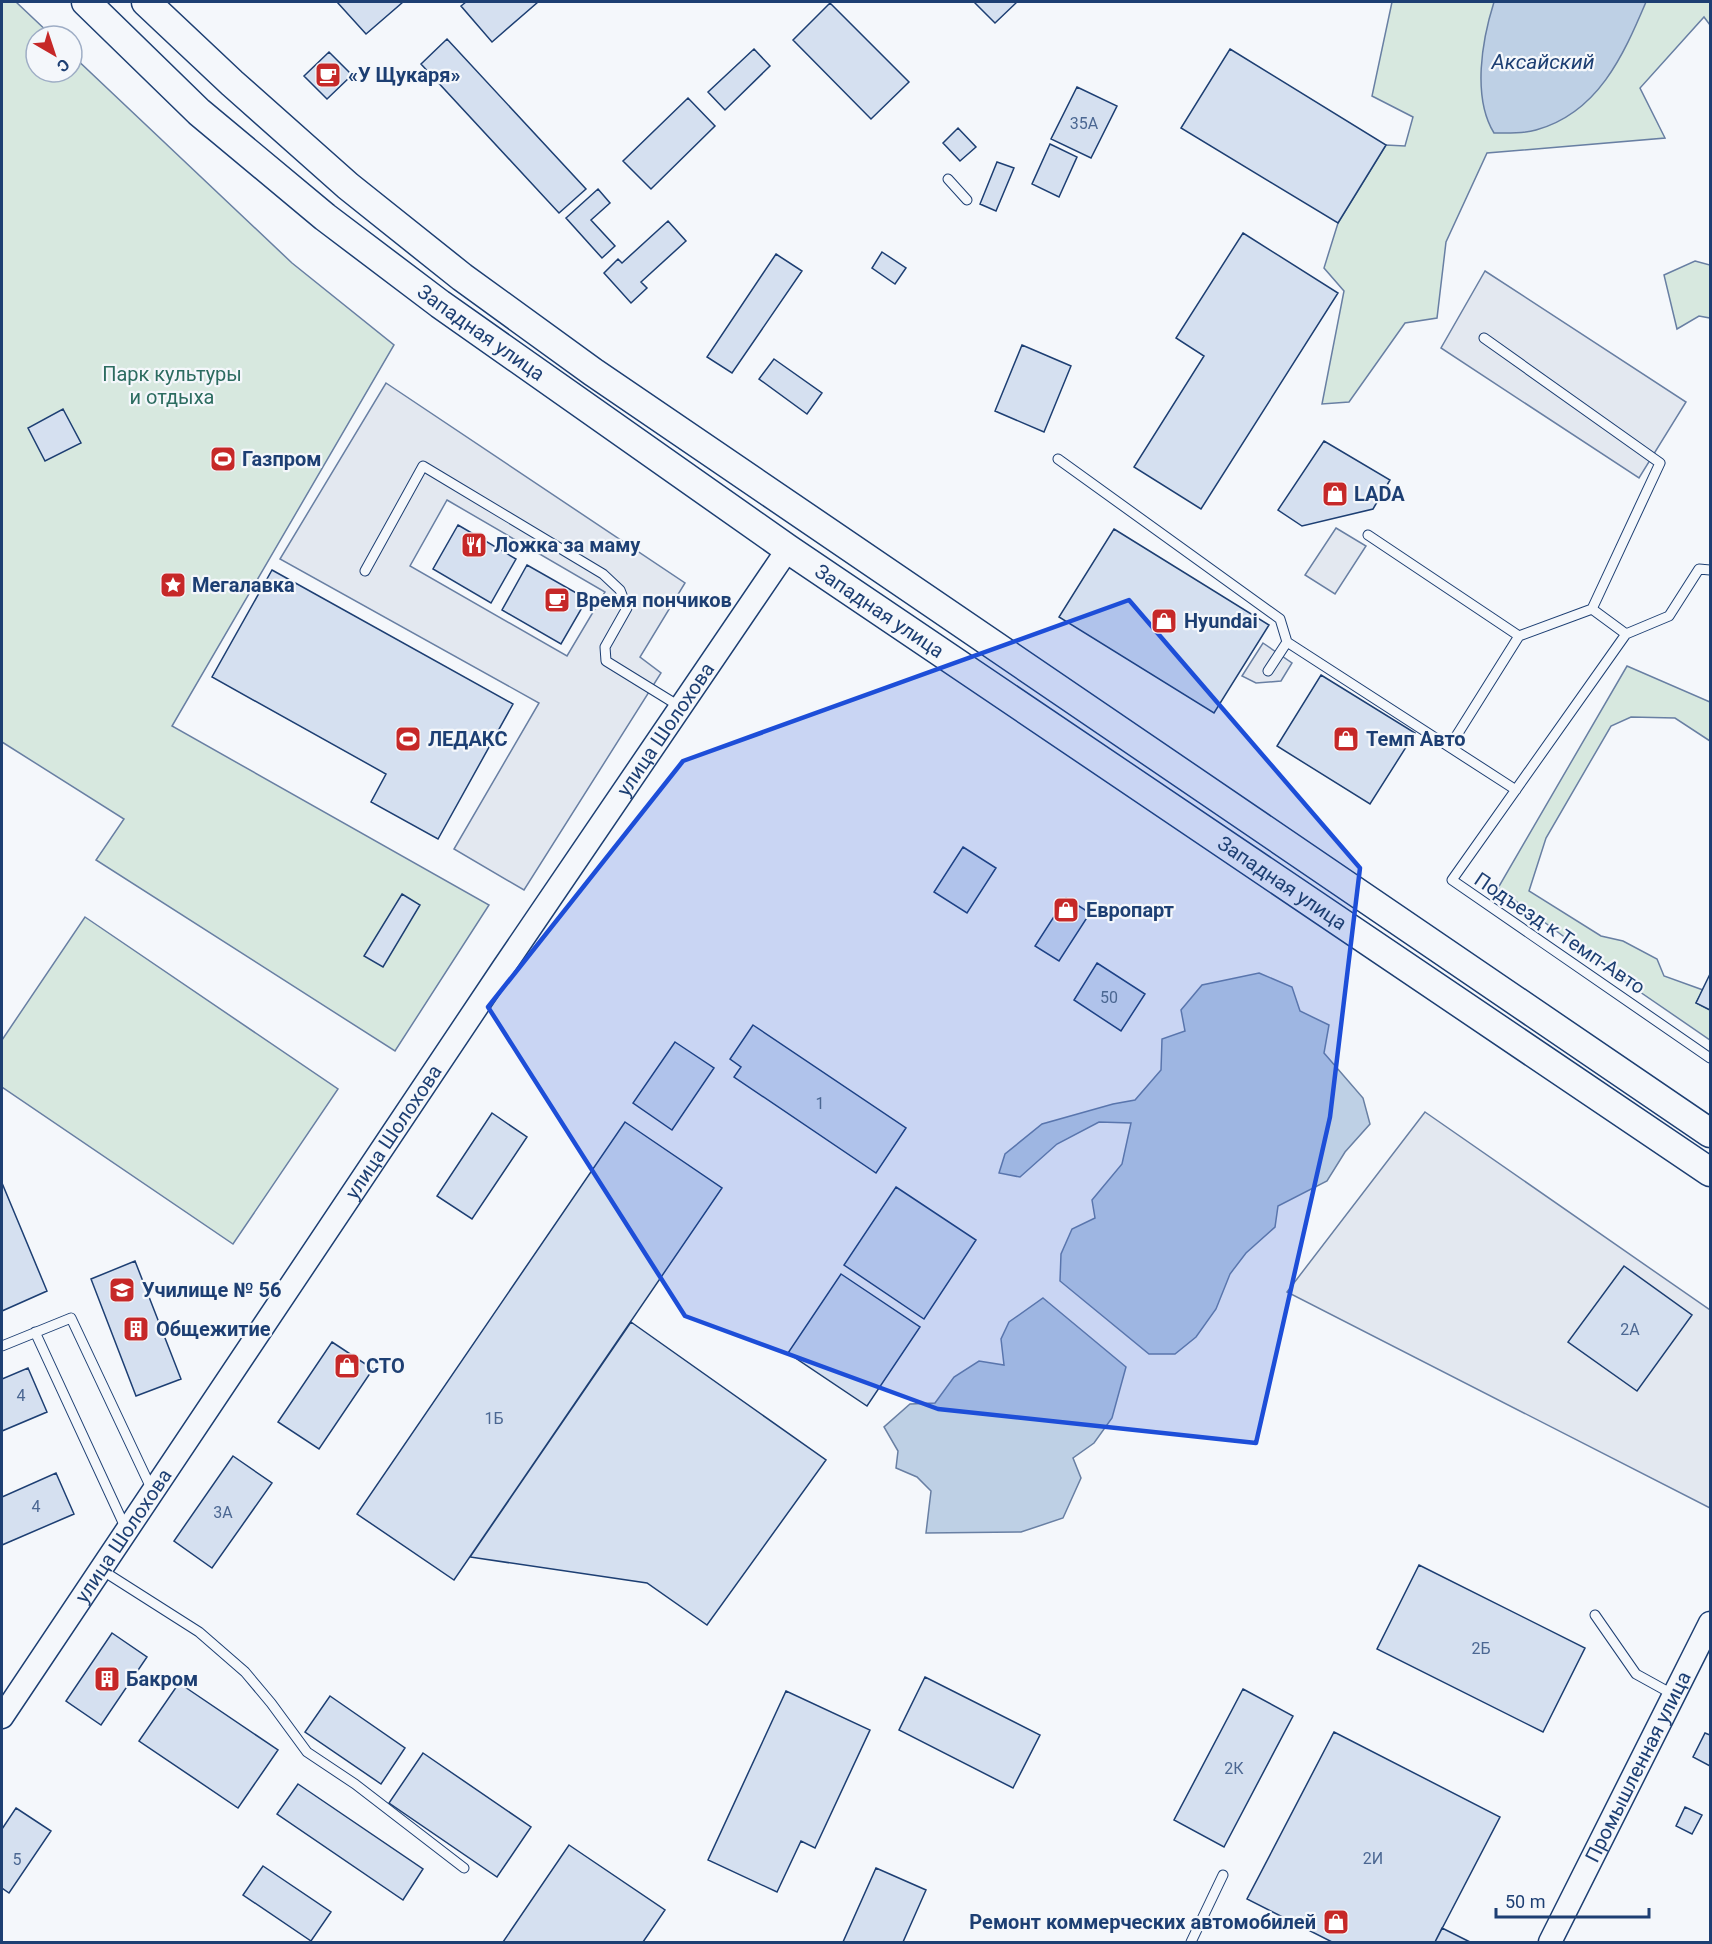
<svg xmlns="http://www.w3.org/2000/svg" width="1712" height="1944" font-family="Roboto,sans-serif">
	<rect width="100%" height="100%" fill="#f4f7fb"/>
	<path fill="#d7e8df" stroke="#687fa3" stroke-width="1.5" d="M 2,2 L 16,2 L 52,36 L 36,36 L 36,72 L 72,72 L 72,55 L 292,263 L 394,345 L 172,726 L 489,905 L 395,1051 L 96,860 L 124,819 L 2,742 Z
		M 1392,2 L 1710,2 L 1710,25 L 1704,17 L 1640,88 L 1665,138 L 1487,153 L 1446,242 L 1437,318 L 1405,323 L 1349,402 L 1322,404 L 1344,291 L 1324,268 L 1338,223 L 1386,145 L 1405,146 L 1413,117 L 1372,96 Z
		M 1695,261 L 1710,265 L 1710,318 L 1699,316 L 1677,329 L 1664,275 Z
		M 1627,666 L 1710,702 L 1710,741 L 1675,718 L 1631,717 L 1611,726 L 1546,838 L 1529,891 L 1601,936 L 1623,941 L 1657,959 L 1664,976 L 1703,990 L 1696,1003 L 1710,1010 L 1710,1040 L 1624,981 L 1498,888 Z
		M 85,917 L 338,1089 L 233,1244 L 2,1087 L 2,1040 Z"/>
	<path fill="#e3e8f0" stroke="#687fa3" stroke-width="1.5" fill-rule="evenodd" d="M 1485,271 L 1686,402 L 1639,478 L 1441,348 Z
		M 386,383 L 685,583 L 640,657 L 661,673 L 524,890 L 454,849 L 539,703 L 280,559 ZM 447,500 L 605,592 L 567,656 L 410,566 Z
		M 1336,528 L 1366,546 L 1335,594 L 1305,575 Z
		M 1263,643 L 1292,663 L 1281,681 L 1256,683 L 1242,676 Z
		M 1425,1112 L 1710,1310 L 1710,1508 L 1287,1292 Z"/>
	<path fill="#bed0e5" stroke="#687fa3" stroke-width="1.5" d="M 1494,2 L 1646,2 C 1623,56 1598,113 1536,130 C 1522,134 1508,133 1494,133 C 1472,97 1482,40 1494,2 Z
		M 1259,973 L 1292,987 L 1300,1011 L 1329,1025 L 1324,1053 L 1363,1098 L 1370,1124 L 1345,1152 L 1327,1181 L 1278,1206 L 1275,1227 L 1246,1253 L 1230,1274 L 1216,1309 L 1196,1337 L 1175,1354 L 1149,1354 L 1060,1281 L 1061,1254 L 1072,1229 L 1095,1218 L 1092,1200 L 1122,1164 L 1131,1123 L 1099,1122 L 1057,1144 L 1020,1177 L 999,1173 L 1005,1154 L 1042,1124 L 1113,1104 L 1135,1100 L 1161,1070 L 1162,1039 L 1185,1031 L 1181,1010 L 1202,985 Z
		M 1043,1298 L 1126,1367 L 1112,1418 L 1094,1443 L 1073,1458 L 1081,1478 L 1063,1518 L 1021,1532 L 926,1533 L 931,1491 L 917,1477 L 896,1468 L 898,1451 L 884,1427 L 910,1404 L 935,1403 L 954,1377 L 979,1361 L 1004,1365 L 1001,1339 L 1009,1322 Z"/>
	<path fill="#d5e0f0" stroke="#1d3f73" stroke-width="1.5" d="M 337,2 L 403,2 L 366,34 Z
		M 466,2 L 538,2 L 492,42 L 461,6 Z
		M 974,2 L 1017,2 L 995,23 Z
		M 830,3 L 909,82 L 871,119 L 793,40 Z
		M 447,39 L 586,189 L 559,213 L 421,64 Z
		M 754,49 L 770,66 L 725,110 L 708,92 Z
		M 1230,49 L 1386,145 L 1338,223 L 1181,128 Z
		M 329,52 L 352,75 L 327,99 L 304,76 Z
		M 1077,87 L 1117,106 L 1091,158 L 1051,139 Z
		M 688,98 L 715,126 L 651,189 L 623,161 Z
		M 958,128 L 976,147 L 960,161 L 943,143 Z
		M 1050,144 L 1077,157 L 1059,197 L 1032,184 Z
		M 997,162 L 1014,168 L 996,211 L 980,204 Z
		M 598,189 L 610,203 L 591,220 L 615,246 L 602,258 L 566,218 Z
		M 668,221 L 686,241 L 641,282 L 647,288 L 631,303 L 604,273 L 618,259 L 622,263 Z
		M 1243,233 L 1338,293 L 1201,509 L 1134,467 L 1204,356 L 1176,338 Z
		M 882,252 L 906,268 L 895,284 L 872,268 Z
		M 776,254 L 802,271 L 732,373 L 707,357 Z
		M 1022,345 L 1071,366 L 1044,432 L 995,411 Z
		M 774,359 L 822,393 L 807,414 L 759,379 Z
		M 63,409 L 81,443 L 45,461 L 28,428 Z
		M 1324,441 L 1390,480 L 1373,509 L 1302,526 L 1278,510 Z
		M 458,525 L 516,559 L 491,603 L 433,569 Z
		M 1114,529 L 1269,625 L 1214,713 L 1059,617 Z
		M 527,565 L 587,599 L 561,644 L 502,610 Z
		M 272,570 L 513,704 L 438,839 L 371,802 L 386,774 L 212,677 Z
		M 1321,675 L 1415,733 L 1370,804 L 1277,746 Z
		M 963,847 L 996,868 L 967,913 L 934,892 Z
		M 402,894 L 420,905 L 383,967 L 364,956 Z
		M 1066,898 L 1090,913 L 1059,961 L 1035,946 Z
		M 1097,963 L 1145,994 L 1121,1031 L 1074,1000 Z
		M 1710,974 L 1710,1010 L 1696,1003 Z
		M 753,1025 L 906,1128 L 876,1173 L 734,1077 L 741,1067 L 730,1059 Z
		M 675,1042 L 714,1068 L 672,1130 L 633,1103 Z
		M 492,1113 L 527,1137 L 472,1219 L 437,1196 Z
		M 625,1122 L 722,1188 L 454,1580 L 357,1514 Z
		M 2,1183 L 47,1291 L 2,1311 Z
		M 896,1187 L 976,1240 L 924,1319 L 844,1265 Z
		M 135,1261 L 181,1379 L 136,1396 L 91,1279 Z
		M 1624,1266 L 1692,1315 L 1637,1391 L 1568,1342 Z
		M 841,1274 L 920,1327 L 867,1406 L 788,1353 Z
		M 631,1322 L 826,1460 L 707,1625 L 647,1583 L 470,1557 Z
		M 332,1342 L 373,1369 L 319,1449 L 278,1422 Z
		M 28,1368 L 47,1412 L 2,1431 L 2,1379 Z
		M 233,1456 L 272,1483 L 212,1568 L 174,1541 Z
		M 56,1473 L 74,1514 L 2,1545 L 2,1497 Z
		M 1419,1565 L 1585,1648 L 1543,1732 L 1377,1649 Z
		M 112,1633 L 147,1657 L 101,1725 L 66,1701 Z
		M 925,1677 L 1040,1735 L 1013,1788 L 899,1730 Z
		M 179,1683 L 278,1750 L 238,1808 L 139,1741 Z
		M 1243,1689 L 1293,1716 L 1224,1847 L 1174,1820 Z
		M 786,1691 L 870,1730 L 815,1848 L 801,1841 L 777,1892 L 708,1860 Z
		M 330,1696 L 405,1748 L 381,1784 L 305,1732 Z
		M 1334,1732 L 1500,1817 L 1435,1942 L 1332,1942 L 1247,1899 Z
		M 1705,1733 L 1710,1735 L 1710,1766 L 1693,1757 Z
		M 423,1753 L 531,1827 L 497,1877 L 389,1803 Z
		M 298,1784 L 423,1869 L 403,1900 L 277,1814 Z
		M 1685,1807 L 1702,1815 L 1692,1834 L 1676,1826 Z
		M 16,1808 L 51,1831 L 9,1893 L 2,1888 L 2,1829 Z
		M 569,1845 L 665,1910 L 643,1942 L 503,1942 Z
		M 263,1866 L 331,1912 L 311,1941 L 243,1895 Z
		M 876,1868 L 926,1890 L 903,1942 L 843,1942 Z
		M 1442,1928 L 1470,1942 L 1435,1942 Z"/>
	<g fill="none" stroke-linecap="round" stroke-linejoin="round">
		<g stroke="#1d3f73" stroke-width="11">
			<path id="service" d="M 948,179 L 967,200
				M 1484,338 L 1660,463 L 1592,609 L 1626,634 L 1452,880 L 1710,1058
				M 1058,459 L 1280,619 L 1287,642
				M 1368,535 L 1519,636 L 1450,746
				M 365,571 L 423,466 L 603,574 L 620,590 L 627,608 L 605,647 L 606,661 L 679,706
				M 1626,634 L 1669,616 L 1699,569 L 1710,570
				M 1519,636 L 1592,609
				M 1268,671 L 1287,642 L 1516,790
				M 35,1332 L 126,1529
				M 2,1346 L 71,1318 L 152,1490
				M 100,1569 L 199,1632 L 245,1672 L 271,1703 L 307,1752 L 355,1784 L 464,1868
				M 1595,1615 L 1636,1674 L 1674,1695
				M 1191,1942 L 1223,1875"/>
		</g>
		<g stroke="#1d3f73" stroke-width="25">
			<g id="tertiary">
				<path id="s1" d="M 2,1717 L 503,968 L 788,549"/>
				<path id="s2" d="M 1550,1942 L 1710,1623"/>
			</g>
		</g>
		<g stroke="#1d3f73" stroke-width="31">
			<g id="primary">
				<path id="s3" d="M 86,2 L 199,112 L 325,217 L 440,304 L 788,549 L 1710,1172"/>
				<path d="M 146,2 L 232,83 L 348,186 L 462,277 L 593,372 L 1710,1133"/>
			</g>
		</g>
		<use href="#service" stroke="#f4f7fb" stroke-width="9"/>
		<use href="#tertiary" stroke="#f4f7fb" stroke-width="22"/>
		<use href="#primary" stroke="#f4f7fb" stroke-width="28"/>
	</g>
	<path fill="#1d4ed8" fill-opacity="0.2" stroke="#1d4ed8" stroke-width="4.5" stroke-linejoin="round" d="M 1129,600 L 1360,868 L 1330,1117 L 1256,1443 L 938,1409 L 685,1316 L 488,1007 L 683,761 Z"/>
	<defs>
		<g id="cafe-square" transform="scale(1.35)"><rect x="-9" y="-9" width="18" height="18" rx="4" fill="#c62828" stroke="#f4f7fb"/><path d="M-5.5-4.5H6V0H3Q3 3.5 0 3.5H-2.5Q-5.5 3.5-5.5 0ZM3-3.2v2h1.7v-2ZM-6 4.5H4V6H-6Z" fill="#fff"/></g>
		<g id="stadium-square" transform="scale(1.35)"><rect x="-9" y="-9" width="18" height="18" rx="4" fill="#c62828" stroke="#f4f7fb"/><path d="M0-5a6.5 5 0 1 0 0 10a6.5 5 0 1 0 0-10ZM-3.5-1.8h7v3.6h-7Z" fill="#fff"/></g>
		<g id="shop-square" transform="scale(1.35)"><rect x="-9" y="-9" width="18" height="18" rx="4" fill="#c62828" stroke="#f4f7fb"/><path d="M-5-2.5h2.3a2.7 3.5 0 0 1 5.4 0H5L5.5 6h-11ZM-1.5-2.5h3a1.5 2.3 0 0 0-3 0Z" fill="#fff"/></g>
		<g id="restaurant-square" transform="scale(1.35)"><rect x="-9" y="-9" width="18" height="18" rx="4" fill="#c62828" stroke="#f4f7fb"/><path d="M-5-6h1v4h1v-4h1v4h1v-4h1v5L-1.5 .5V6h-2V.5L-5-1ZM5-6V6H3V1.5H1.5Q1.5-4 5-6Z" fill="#fff"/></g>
		<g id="sight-square" transform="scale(1.35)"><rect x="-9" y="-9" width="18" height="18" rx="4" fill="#c62828" stroke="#f4f7fb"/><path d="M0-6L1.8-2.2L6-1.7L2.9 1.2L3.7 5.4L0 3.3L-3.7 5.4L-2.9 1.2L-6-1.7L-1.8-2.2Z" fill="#fff"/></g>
		<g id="university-square" transform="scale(1.35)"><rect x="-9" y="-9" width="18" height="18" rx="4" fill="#c62828" stroke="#f4f7fb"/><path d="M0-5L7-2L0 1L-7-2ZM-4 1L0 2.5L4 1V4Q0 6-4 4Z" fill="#fff"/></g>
		<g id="building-square" transform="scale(1.35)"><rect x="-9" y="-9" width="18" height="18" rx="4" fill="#c62828" stroke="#f4f7fb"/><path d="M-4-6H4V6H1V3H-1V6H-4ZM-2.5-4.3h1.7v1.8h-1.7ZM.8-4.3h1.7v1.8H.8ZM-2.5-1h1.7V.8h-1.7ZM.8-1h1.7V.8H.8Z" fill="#fff"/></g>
	</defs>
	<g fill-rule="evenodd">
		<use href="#cafe-square" x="328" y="75"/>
		<use href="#stadium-square" x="223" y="459"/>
		<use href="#shop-square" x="1335" y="494"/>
		<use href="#restaurant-square" x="474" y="545"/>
		<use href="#sight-square" x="173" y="585"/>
		<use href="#cafe-square" x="557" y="600"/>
		<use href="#shop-square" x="1164" y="621"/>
		<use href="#stadium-square" x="408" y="739"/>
		<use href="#shop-square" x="1346" y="739"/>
		<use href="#shop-square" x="1066" y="910"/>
		<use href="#university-square" x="122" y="1290"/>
		<use href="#building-square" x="136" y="1329"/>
		<use href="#shop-square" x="347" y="1366"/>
		<use href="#building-square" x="107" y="1679"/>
		<use href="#shop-square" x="1336" y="1922"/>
	</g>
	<g text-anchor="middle" stroke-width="4.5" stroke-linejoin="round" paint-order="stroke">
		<g font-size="16" fill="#4b6792">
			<text x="1084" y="129">35А</text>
			<text x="1109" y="1003">50</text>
			<text x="820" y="1109">1</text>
			<text x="1630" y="1335">2А</text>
			<text x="21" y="1401">4</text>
			<text x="494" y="1424">1Б</text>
			<text x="36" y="1512">4</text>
			<text x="223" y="1518">3А</text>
			<text x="1481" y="1654">2Б</text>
			<text x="1234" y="1774">2К</text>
			<text x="1373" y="1864">2И</text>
			<text x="17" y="1865">5</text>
		</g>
		<g font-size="20" font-weight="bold" fill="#1d3f73" stroke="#f4f7fb" text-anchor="start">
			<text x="348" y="82">«У Щукаря»</text>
			<text x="242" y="466">Газпром</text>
			<text x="1354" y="501">LADA</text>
			<text x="494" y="552">Ложка за маму</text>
			<text x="192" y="592">Мегалавка</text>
			<text x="576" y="607">Время пончиков</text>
			<text x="1184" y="628">Hyundai</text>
			<text x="428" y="746">ЛЕДАКС</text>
			<text x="1366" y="746">Темп Авто</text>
			<text x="1086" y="917">Европарт</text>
			<text x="142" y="1297">Училище № 56</text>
			<text x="156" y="1336">Общежитие</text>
			<text x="366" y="1373">СТО</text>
			<text x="126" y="1686">Бакром</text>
			<text x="1316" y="1929" text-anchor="end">Ремонт коммерческих автомобилей</text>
		</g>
		<g font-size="20" fill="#1d3f73" stroke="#f4f7fb">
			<text dy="7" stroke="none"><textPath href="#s3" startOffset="516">Западная улица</textPath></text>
			<text dy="7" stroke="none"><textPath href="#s3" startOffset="1002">Западная улица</textPath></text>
			<text dy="7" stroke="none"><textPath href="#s1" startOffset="1190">улица Шолохова</textPath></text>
			<text dy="7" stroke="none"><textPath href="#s3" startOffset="1488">Западная улица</textPath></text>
			<text transform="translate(1560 933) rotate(34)" y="7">Подъезд к Темп-Авто</text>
			<text dy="7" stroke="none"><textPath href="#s1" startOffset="704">улица Шолохова</textPath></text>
			<text dy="7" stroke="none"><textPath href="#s1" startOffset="218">улица Шолохова</textPath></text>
			<text dy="7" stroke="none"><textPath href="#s2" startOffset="196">Промышленная улица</textPath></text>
		</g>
		<g font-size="20" fill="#2c6c60" stroke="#f4f7fb">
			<text x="172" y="381">Парк культуры<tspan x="172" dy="23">и отдыха</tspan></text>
		</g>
		<g font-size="21" font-style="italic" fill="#1d3f73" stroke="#f4f7fb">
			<text x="1543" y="69">Аксайский</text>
		</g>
	</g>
	<rect width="1712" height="1944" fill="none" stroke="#1d3f73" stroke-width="6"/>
	<g transform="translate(54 54) rotate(141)"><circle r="28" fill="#f4f7fb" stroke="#9eadc5" stroke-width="1.5"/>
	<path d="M0-4.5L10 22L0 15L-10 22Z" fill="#c62828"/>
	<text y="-9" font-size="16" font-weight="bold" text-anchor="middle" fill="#1d3f73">С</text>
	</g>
	<path d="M1496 1908v9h153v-9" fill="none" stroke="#1d3f73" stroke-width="3"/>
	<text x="1505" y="1908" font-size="18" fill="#1d3f73" stroke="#f4f7fb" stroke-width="4.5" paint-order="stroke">50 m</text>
</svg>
